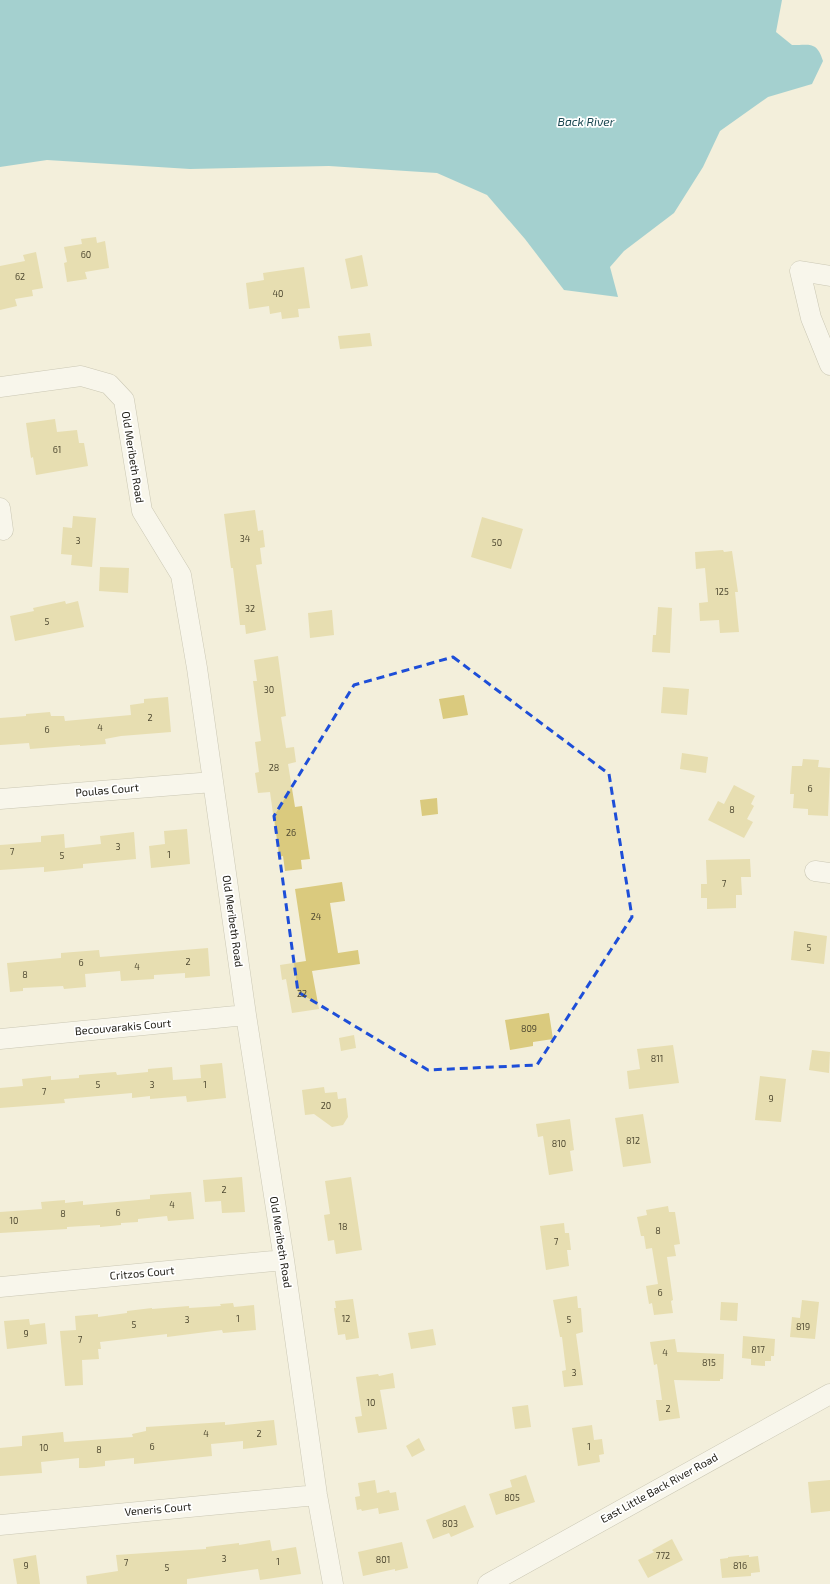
<svg xmlns="http://www.w3.org/2000/svg" width="830" height="1584" font-family="'Exo 2',sans-serif">
	<rect width="100%" height="100%" fill="#f3efdb"/>
	<path fill="#46acc2" d="M 0,0 L 782,0 L 776,32 L 792,45 C 810,45 817,41 823,61 L 812,84 L 768,97 L 720,131 L 703,167 L 674,213 L 624,251 L 610,267 L 618,297 L 564,290 L 525,239 L 487,195 L 437,173 L 329,166 L 190,169 L 47,160 L 0,167 Z"/>
	<path fill="#daca7e" d="M 96,237 L 97,243 L 105,241 L 109,268 L 85,272 L 87,279 L 67,282 L 64,263 L 67,262 L 64,247 L 82,244 L 81,239 Z
		M 36,252 L 43,288 L 32,290 L 33,296 L 15,299 L 17,306 L 0,310 L 0,266 L 25,261 L 23,255 Z
		M 362,255 L 368,286 L 351,289 L 345,259 Z
		M 304,267 L 310,308 L 298,309 L 299,317 L 282,319 L 281,312 L 270,314 L 269,306 L 249,309 L 246,283 L 264,280 L 263,273 Z
		M 370,333 L 372,346 L 340,349 L 338,336 Z
		M 55,419 L 57,432 L 77,430 L 79,443 L 84,443 L 88,466 L 36,475 L 33,457 L 31,458 L 26,423 Z
		M 255,510 L 258,531 L 263,530 L 265,547 L 260,548 L 262,564 L 256,565 L 266,630 L 246,634 L 245,625 L 240,625 L 233,568 L 231,568 L 224,514 Z
		M 73,516 L 96,518 L 92,567 L 71,565 L 72,555 L 61,554 L 63,527 L 72,528 Z
		M 482,517 L 523,529 L 511,569 L 471,557 Z
		M 723,550 L 724,552 L 732,551 L 738,592 L 735,592 L 739,632 L 720,633 L 719,620 L 700,621 L 699,603 L 708,602 L 705,568 L 696,569 L 695,552 Z
		M 100,567 L 129,568 L 128,593 L 99,591 Z
		M 65,601 L 66,604 L 78,601 L 84,627 L 15,641 L 10,616 L 34,611 L 33,608 Z
		M 658,607 L 672,608 L 670,653 L 652,652 L 653,635 L 656,635 Z
		M 332,610 L 334,635 L 310,638 L 308,613 Z
		M 278,656 L 286,716 L 281,717 L 286,748 L 294,747 L 296,762 L 288,764 L 295,807 L 302,806 L 310,859 L 301,860 L 302,869 L 285,871 L 283,856 L 279,857 L 270,792 L 258,793 L 255,773 L 259,772 L 255,742 L 261,741 L 253,681 L 257,681 L 254,660 Z
		M 663,687 L 689,689 L 687,715 L 661,713 Z
		M 464,695 L 468,715 L 443,719 L 439,699 Z
		M 168,697 L 171,732 L 121,736 L 105,739 L 106,744 L 80,746 L 80,745 L 30,749 L 29,743 L 0,745 L 0,718 L 26,716 L 26,714 L 50,712 L 51,716 L 64,716 L 65,721 L 131,715 L 130,705 L 144,703 L 144,699 Z
		M 682,753 L 708,757 L 706,773 L 680,769 Z
		M 803,759 L 819,760 L 818,767 L 830,768 L 828,816 L 808,815 L 808,809 L 793,808 L 794,794 L 790,794 L 792,766 L 802,766 Z
		M 734,785 L 755,796 L 751,804 L 754,806 L 747,819 L 753,822 L 744,838 L 708,820 L 718,801 L 724,804 Z
		M 437,798 L 438,814 L 422,816 L 420,800 Z
		M 187,829 L 190,864 L 151,868 L 149,846 L 165,844 L 164,831 Z
		M 134,832 L 136,859 L 83,864 L 83,868 L 64,870 L 44,872 L 44,867 L 0,870 L 0,845 L 41,842 L 41,836 L 64,834 L 65,848 L 101,844 L 100,836 Z
		M 750,859 L 751,877 L 741,877 L 742,895 L 736,895 L 736,908 L 707,909 L 707,898 L 701,898 L 701,884 L 707,884 L 706,860 Z
		M 342,882 L 345,901 L 330,903 L 338,953 L 358,950 L 360,964 L 312,971 L 319,1009 L 292,1013 L 286,979 L 282,980 L 280,965 L 306,961 L 295,889 Z
		M 794,931 L 827,936 L 824,964 L 791,960 Z
		M 208,948 L 210,976 L 185,978 L 185,973 L 154,975 L 154,979 L 121,981 L 120,971 L 85,974 L 86,987 L 64,989 L 63,986 L 23,988 L 23,991 L 10,992 L 7,963 L 61,958 L 61,953 L 99,950 L 100,957 Z
		M 549,1013 L 553,1039 L 533,1042 L 533,1046 L 510,1050 L 505,1020 Z
		M 354,1035 L 356,1048 L 341,1051 L 339,1038 Z
		M 673,1045 L 679,1083 L 629,1089 L 627,1071 L 640,1069 L 637,1049 Z
		M 812,1050 L 830,1052 L 829,1073 L 809,1070 Z
		M 222,1063 L 226,1098 L 187,1102 L 186,1096 L 150,1099 L 150,1096 L 132,1098 L 132,1093 L 64,1099 L 65,1103 L 0,1108 L 0,1088 L 23,1086 L 22,1079 L 51,1076 L 51,1080 L 79,1078 L 79,1075 L 116,1072 L 117,1075 L 148,1072 L 148,1069 L 172,1067 L 173,1080 L 201,1078 L 200,1065 Z
		M 760,1076 L 786,1079 L 781,1122 L 755,1120 Z
		M 324,1087 L 325,1093 L 337,1092 L 338,1099 L 346,1098 L 348,1117 L 343,1125 L 332,1127 L 314,1114 L 305,1115 L 302,1090 Z
		M 643,1114 L 651,1163 L 623,1167 L 615,1118 Z
		M 570,1119 L 574,1150 L 570,1151 L 573,1171 L 549,1175 L 543,1136 L 538,1137 L 536,1124 Z
		M 242,1177 L 245,1212 L 222,1213 L 221,1201 L 205,1202 L 203,1180 Z
		M 351,1177 L 362,1250 L 336,1254 L 334,1240 L 328,1241 L 324,1215 L 330,1214 L 325,1181 Z
		M 191,1192 L 194,1219 L 168,1221 L 167,1216 L 138,1219 L 138,1222 L 121,1223 L 121,1225 L 100,1227 L 100,1225 L 67,1227 L 67,1229 L 0,1233 L 0,1212 L 42,1209 L 41,1202 L 65,1200 L 65,1203 L 83,1201 L 83,1205 L 150,1199 L 150,1195 Z
		M 668,1206 L 669,1212 L 675,1212 L 680,1244 L 674,1245 L 676,1256 L 667,1257 L 673,1300 L 671,1301 L 673,1313 L 654,1315 L 652,1303 L 649,1304 L 646,1286 L 658,1284 L 652,1248 L 646,1249 L 644,1236 L 641,1236 L 637,1217 L 647,1215 L 646,1210 Z
		M 564,1223 L 565,1233 L 569,1233 L 571,1250 L 567,1250 L 569,1266 L 546,1270 L 540,1226 Z
		M 577,1296 L 578,1308 L 581,1308 L 583,1332 L 576,1334 L 583,1385 L 564,1387 L 562,1371 L 566,1370 L 562,1337 L 560,1337 L 553,1300 Z
		M 353,1299 L 359,1338 L 346,1340 L 345,1334 L 338,1335 L 334,1308 L 336,1308 L 335,1301 Z
		M 802,1300 L 819,1302 L 815,1339 L 790,1337 L 792,1317 L 800,1318 Z
		M 721,1302 L 738,1303 L 737,1321 L 720,1320 Z
		M 233,1303 L 234,1307 L 254,1305 L 256,1330 L 223,1333 L 222,1330 L 167,1337 L 167,1334 L 100,1342 L 101,1349 L 98,1349 L 99,1359 L 82,1360 L 83,1385 L 65,1386 L 60,1331 L 76,1330 L 75,1316 L 98,1314 L 98,1317 L 127,1313 L 127,1311 L 152,1308 L 152,1309 L 189,1306 L 189,1308 L 221,1306 L 220,1304 Z
		M 29,1319 L 30,1325 L 45,1323 L 47,1344 L 7,1349 L 4,1321 Z
		M 433,1329 L 436,1345 L 411,1349 L 408,1333 Z
		M 743,1336 L 775,1339 L 774,1356 L 771,1356 L 771,1361 L 765,1361 L 765,1366 L 751,1365 L 751,1359 L 742,1358 Z
		M 675,1339 L 677,1352 L 724,1354 L 723,1379 L 720,1379 L 720,1381 L 714,1381 L 674,1380 L 680,1418 L 659,1421 L 656,1400 L 662,1400 L 657,1364 L 654,1365 L 650,1342 Z
		M 393,1373 L 395,1388 L 380,1390 L 387,1429 L 358,1433 L 355,1417 L 362,1416 L 356,1377 L 378,1374 L 379,1376 Z
		M 528,1405 L 531,1427 L 515,1429 L 512,1407 Z
		M 274,1420 L 277,1445 L 243,1449 L 243,1441 L 211,1444 L 212,1456 L 134,1464 L 134,1458 L 105,1461 L 105,1466 L 86,1468 L 79,1468 L 79,1458 L 41,1462 L 42,1473 L 0,1476 L 0,1448 L 22,1446 L 22,1436 L 63,1432 L 64,1442 L 133,1437 L 132,1434 L 146,1431 L 146,1427 L 225,1422 L 225,1425 Z
		M 592,1425 L 594,1440 L 602,1439 L 604,1454 L 599,1455 L 600,1462 L 578,1466 L 572,1428 Z
		M 419,1438 L 425,1450 L 412,1457 L 406,1446 Z
		M 526,1475 L 535,1502 L 496,1515 L 489,1494 L 512,1487 L 510,1480 Z
		M 375,1480 L 377,1493 L 389,1490 L 390,1493 L 396,1492 L 399,1510 L 379,1514 L 378,1508 L 362,1511 L 361,1509 L 357,1510 L 355,1497 L 360,1496 L 358,1483 Z
		M 830,1480 L 830,1511 L 811,1513 L 808,1482 Z
		M 465,1505 L 474,1527 L 451,1537 L 449,1533 L 433,1539 L 426,1520 Z
		M 672,1539 L 683,1560 L 648,1578 L 638,1560 L 654,1552 L 652,1550 Z
		M 270,1540 L 272,1551 L 296,1547 L 301,1574 L 260,1580 L 258,1569 L 187,1579 L 187,1584 L 87,1584 L 86,1576 L 118,1571 L 116,1555 L 206,1549 L 206,1547 L 239,1543 L 239,1545 Z
		M 402,1542 L 408,1568 L 395,1571 L 395,1569 L 363,1576 L 358,1552 Z
		M 36,1555 L 40,1584 L 17,1584 L 13,1559 Z
		M 749,1555 L 749,1557 L 758,1556 L 760,1572 L 751,1573 L 751,1576 L 722,1578 L 720,1559 L 728,1558 L 728,1557 Z"/>
	<g fill="none" stroke-linecap="round" stroke-linejoin="round">
		<g stroke="#9c9986" stroke-width="21">
			<path id="minor" d="M 830,276 L 800,271 L 811,318 L 830,365
				M 0,387 L 81,376 L 109,384 L 124,400 L 142,511 L 181,575 L 197,668 L 246,1015 L 284,1260 L 317,1495 L 333,1584
				M 0,508 L 3,530
				M 0,799 L 213,782
				M 815,871 L 830,873
				M 0,1039 L 246,1015
				M 0,1287 L 284,1260
				M 0,1525 L 317,1495
				M 488,1584 L 830,1394"/>
		</g>
		<use href="#minor" stroke="#fff" stroke-width="20"/>
	</g>
	<path d="M0 0H830V1584H0ZM 453,657 L 609,774 L 632,917 L 537,1065 L 428,1070 L 298,992 L 274,816 L 354,685 Z" fill="#f3efdb" fill-opacity=".55" fill-rule="evenodd"/>
	<path fill="none" stroke="#1d4ed8" stroke-width="3" stroke-dasharray="8 5" stroke-linejoin="round" d="M 453,657 L 609,774 L 632,917 L 537,1065 L 428,1070 L 298,992 L 274,816 L 354,685 Z"/>
	<g text-anchor="middle" stroke-width="3.5" stroke-linejoin="round" paint-order="stroke">
		<g font-size="9" fill="#504a32">
			<text x="86" y="258">60</text>
			<text x="20" y="280">62</text>
			<text x="278" y="297">40</text>
			<text x="57" y="453">61</text>
			<text x="245" y="542">34</text>
			<text x="78" y="544">3</text>
			<text x="497" y="546">50</text>
			<text x="722" y="595">125</text>
			<text x="250" y="612">32</text>
			<text x="47" y="625">5</text>
			<text x="269" y="693">30</text>
			<text x="150" y="721">2</text>
			<text x="100" y="731">4</text>
			<text x="47" y="733">6</text>
			<text x="274" y="771">28</text>
			<text x="810" y="792">6</text>
			<text x="732" y="813">8</text>
			<text x="291" y="836">26</text>
			<text x="118" y="850">3</text>
			<text x="12" y="855">7</text>
			<text x="169" y="858">1</text>
			<text x="62" y="859">5</text>
			<text x="724" y="887">7</text>
			<text x="316" y="920">24</text>
			<text x="809" y="951">5</text>
			<text x="188" y="965">2</text>
			<text x="81" y="966">6</text>
			<text x="137" y="970">4</text>
			<text x="25" y="978">8</text>
			<text x="302" y="997">22</text>
			<text x="529" y="1032">809</text>
			<text x="657" y="1062">811</text>
			<text x="98" y="1088">5</text>
			<text x="152" y="1088">3</text>
			<text x="205" y="1088">1</text>
			<text x="44" y="1095">7</text>
			<text x="771" y="1102">9</text>
			<text x="326" y="1109">20</text>
			<text x="633" y="1144">812</text>
			<text x="559" y="1147">810</text>
			<text x="224" y="1193">2</text>
			<text x="172" y="1208">4</text>
			<text x="118" y="1216">6</text>
			<text x="63" y="1217">8</text>
			<text x="14" y="1224">10</text>
			<text x="343" y="1230">18</text>
			<text x="658" y="1234">8</text>
			<text x="556" y="1245">7</text>
			<text x="660" y="1296">6</text>
			<text x="238" y="1322">1</text>
			<text x="346" y="1322">12</text>
			<text x="187" y="1323">3</text>
			<text x="569" y="1323">5</text>
			<text x="134" y="1328">5</text>
			<text x="803" y="1330">819</text>
			<text x="26" y="1337">9</text>
			<text x="80" y="1343">7</text>
			<text x="758" y="1353">817</text>
			<text x="665" y="1356">4</text>
			<text x="709" y="1366">815</text>
			<text x="574" y="1376">3</text>
			<text x="371" y="1406">10</text>
			<text x="668" y="1412">2</text>
			<text x="206" y="1437">4</text>
			<text x="259" y="1437">2</text>
			<text x="152" y="1450">6</text>
			<text x="589" y="1450">1</text>
			<text x="44" y="1451">10</text>
			<text x="99" y="1453">8</text>
			<text x="512" y="1501">805</text>
			<text x="450" y="1527">803</text>
			<text x="663" y="1559">772</text>
			<text x="224" y="1562">3</text>
			<text x="383" y="1563">801</text>
			<text x="278" y="1565">1</text>
			<text x="126" y="1566">7</text>
			<text x="26" y="1569">9</text>
			<text x="740" y="1569">816</text>
			<text x="167" y="1571">5</text>
		</g>
		<g font-size="11" fill="#222019" stroke="#fff">
			<text transform="translate(133 457) rotate(81)" y="4">Old Meribeth Road</text>
			<text transform="translate(107 790) rotate(-5)" y="4">Poulas Court</text>
			<text transform="translate(233 921) rotate(82)" y="4">Old Meribeth Road</text>
			<text transform="translate(123 1027) rotate(-5)" y="4">Becouvarakis Court</text>
			<text transform="translate(281 1242) rotate(81)" y="4">Old Meribeth Road</text>
			<text transform="translate(142 1273) rotate(-5)" y="4">Critzos Court</text>
			<text transform="translate(659 1488) rotate(-29)" y="4">East Little Back River Road</text>
			<text transform="translate(158 1509) rotate(-5)" y="4">Veneris Court</text>
		</g>
		<g font-size="12" font-style="italic" fill="#1a4751" stroke="#fff">
			<text x="586" y="126">Back River</text>
		</g>
	</g>
</svg>
